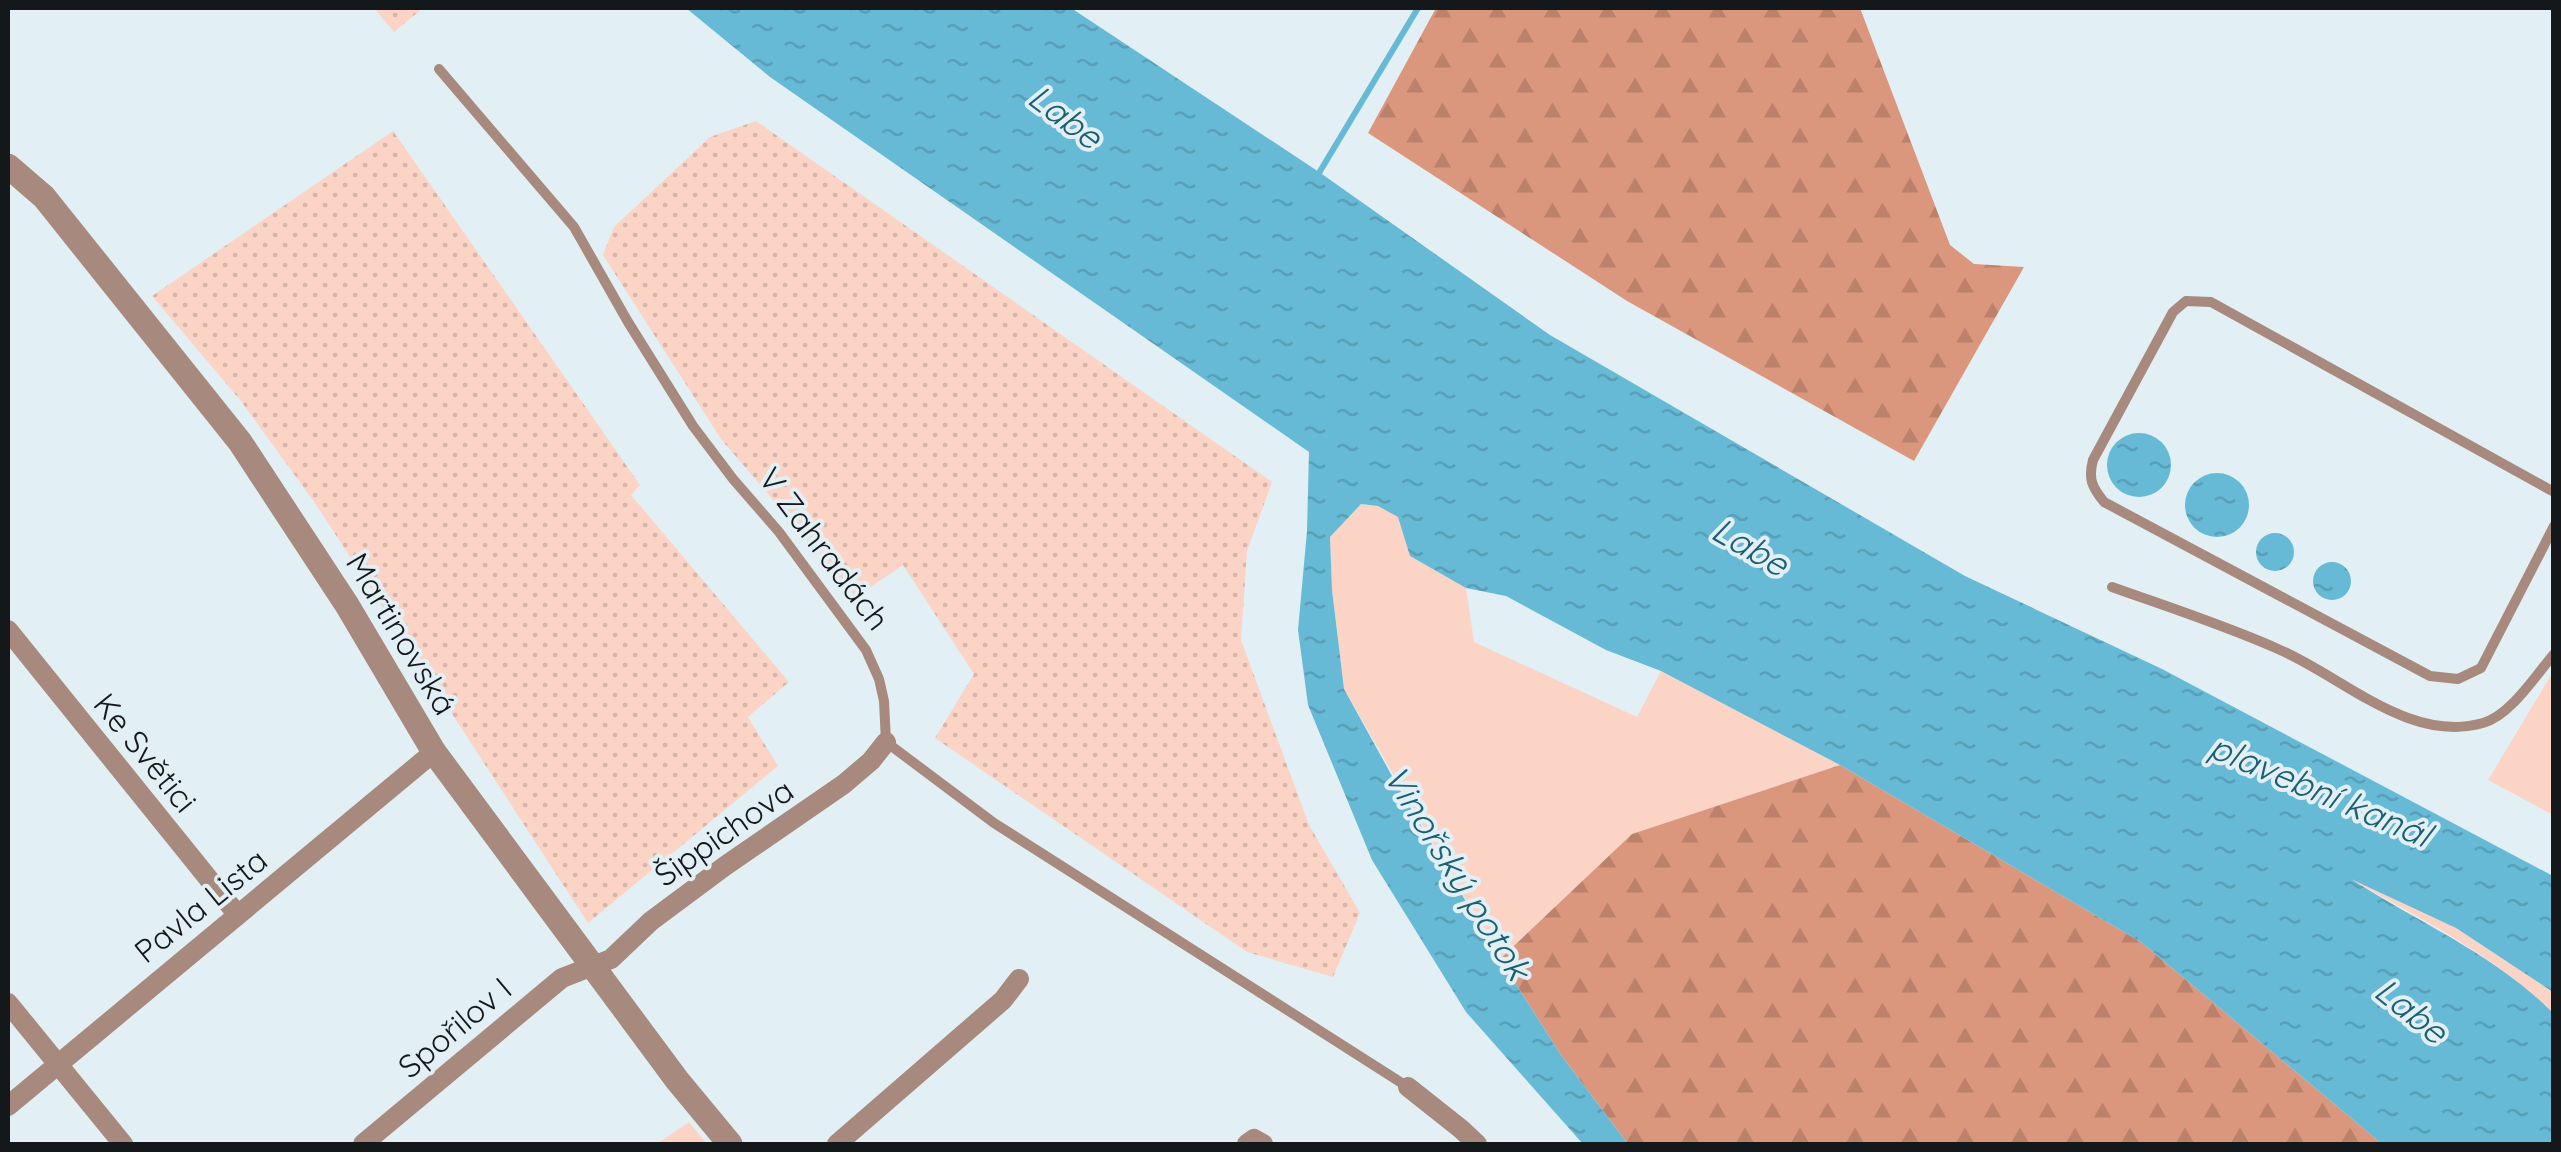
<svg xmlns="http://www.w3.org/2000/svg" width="2561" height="1152" font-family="Quicksand,sans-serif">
	<defs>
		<pattern id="forest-firs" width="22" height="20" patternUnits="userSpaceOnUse" patternTransform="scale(2.5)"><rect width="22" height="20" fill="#db977d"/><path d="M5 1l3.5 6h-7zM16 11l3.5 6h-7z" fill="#bb816b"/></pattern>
		<pattern id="garden-dots" width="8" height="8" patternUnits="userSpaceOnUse" patternTransform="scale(2.5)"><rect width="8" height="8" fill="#fcd4c6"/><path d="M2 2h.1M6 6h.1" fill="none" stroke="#d7b5aa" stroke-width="1.8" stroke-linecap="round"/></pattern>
		<pattern id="water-ripples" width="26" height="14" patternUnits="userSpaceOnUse" patternTransform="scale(2.5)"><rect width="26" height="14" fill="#66bad6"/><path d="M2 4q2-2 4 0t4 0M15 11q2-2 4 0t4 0" fill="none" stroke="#589fb7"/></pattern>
	</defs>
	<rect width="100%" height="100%" fill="#e2eff4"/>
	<path fill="#fcd4c6" d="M 1361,504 L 1378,506 L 1399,517 L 1410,556 L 1466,588 L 1474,642 L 1637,717 L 1661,671 L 1840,765 L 1632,834 L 1500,959 L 1344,689 L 1332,590 L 1330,537 Z
		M 2553,672 L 2553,815 L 2488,780 Z
		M 2334,870 L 2456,928 L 2553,992 L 2553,1013 C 2492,952 2409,913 2334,870 Z
		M 689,1122 L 707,1144 L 657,1144 Z"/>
	<path fill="url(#forest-firs)" d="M 1436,8 L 1860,8 L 1950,245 L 1974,264 L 2024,267 L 1914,461 L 1627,301 L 1368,133 Z
		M 1840,765 L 2141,942 L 2382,1144 L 1628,1144 L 1561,1055 L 1500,959 L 1632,834 Z"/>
	<path fill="url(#garden-dots)" d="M 374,8 L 423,8 L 394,32 Z
		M 756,121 L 1272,482 L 1247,551 L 1241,640 L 1309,825 L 1360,913 L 1333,977 L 1247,952 L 935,738 L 974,674 L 903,565 L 856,597 L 721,439 L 603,255 L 614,227 L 710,137 Z
		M 393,131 L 640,485 L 631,495 L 789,682 L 748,717 L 778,766 L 588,923 L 315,503 L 241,401 L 152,296 Z"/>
	<path fill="url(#water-ripples)" d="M 686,8 L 1071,8 L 1319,172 L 1550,335 L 1965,576 L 2162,669 L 2553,876 L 2553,992 L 2456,928 L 2351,879 C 2419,923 2496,955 2553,1013 L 2553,1144 L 2382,1144 L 2141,942 L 1840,765 L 1661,671 L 1606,650 L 1506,596 L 1466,588 L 1410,556 L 1398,517 L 1378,506 L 1361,504 L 1330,537 L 1332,590 L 1344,689 L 1397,785 L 1500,959 L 1561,1055 L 1628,1144 L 1583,1144 L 1466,1012 L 1372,860 L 1308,705 L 1298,630 L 1307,531 L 1309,452 L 770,77 Z
		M2107 465a32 32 0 1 1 64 0a32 32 0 1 1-64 0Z
		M2185 505a32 32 0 1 1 64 0a32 32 0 1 1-64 0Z
		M2256 552a19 19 0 1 1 38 0a19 19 0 1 1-38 0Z
		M2313 581a19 19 0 1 1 38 0a19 19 0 1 1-38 0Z"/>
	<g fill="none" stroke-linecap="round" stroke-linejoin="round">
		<path stroke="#66bad6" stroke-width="6" d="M 1316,178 L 1418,8"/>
		<path stroke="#a7897d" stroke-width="10" d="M 439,69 L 574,227 L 628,322 L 693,426 L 733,479 L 779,532 L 866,650 L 879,679 L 884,701 L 886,742 L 994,823 L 1408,1087
			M 2554,492 L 2211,302 L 2186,301 L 2173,312 L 2093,460 C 2088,479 2092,487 2104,502 L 2430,676 L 2458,679 L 2481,668 L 2554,526
			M 2112,587 C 2168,607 2224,625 2278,649 C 2342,676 2409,744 2483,723 C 2510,716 2536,675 2554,654"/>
		<path stroke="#a7897d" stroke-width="20" d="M 8,630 L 237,914
			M 8,1003 L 123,1144
			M 1408,1087 L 1461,1129 L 1477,1144
			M 8,1106 L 434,752
			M 363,1144 L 562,978 L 611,959 L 651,921 L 725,866 L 844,784 L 871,761 L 886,742
			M 837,1144 L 1003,1000 L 1019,979
			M 1247,1144 L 1254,1139 L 1263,1144"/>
		<path stroke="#a7897d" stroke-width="25" d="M 8,166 L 44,197 L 240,442 L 347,605 L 434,752 L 677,1080 L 730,1144"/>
	</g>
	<g text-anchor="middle" stroke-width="8" stroke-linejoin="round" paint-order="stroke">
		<g font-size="32" fill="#14181a" stroke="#e2eff4">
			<text transform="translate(824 549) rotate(53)" y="11">V Zahradách</text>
			<text transform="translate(401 634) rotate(59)" y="11">Martinovská</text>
			<text transform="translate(145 753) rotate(51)" y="11">Ke Světici</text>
			<text transform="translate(724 833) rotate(-35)" y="11">Šippichova</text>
			<text transform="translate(201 906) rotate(-39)" y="11">Pavla Lista</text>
			<text transform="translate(455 1028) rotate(-40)" y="11">Spořilov I</text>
		</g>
		<g font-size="35" font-style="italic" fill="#1b5f73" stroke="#e2eff4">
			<text transform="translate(1065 117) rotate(37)" y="12">Labe</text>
			<text transform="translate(1750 547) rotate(30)" y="12">Labe</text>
			<text transform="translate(2320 791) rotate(23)" y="12">plavební kanál</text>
			<text transform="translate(1457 873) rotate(58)" y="12">Vinořský potok</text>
			<text transform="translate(2411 1011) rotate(39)" y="12">Labe</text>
		</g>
	</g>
	<rect width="2561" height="1152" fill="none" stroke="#14181a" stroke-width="20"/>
</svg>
